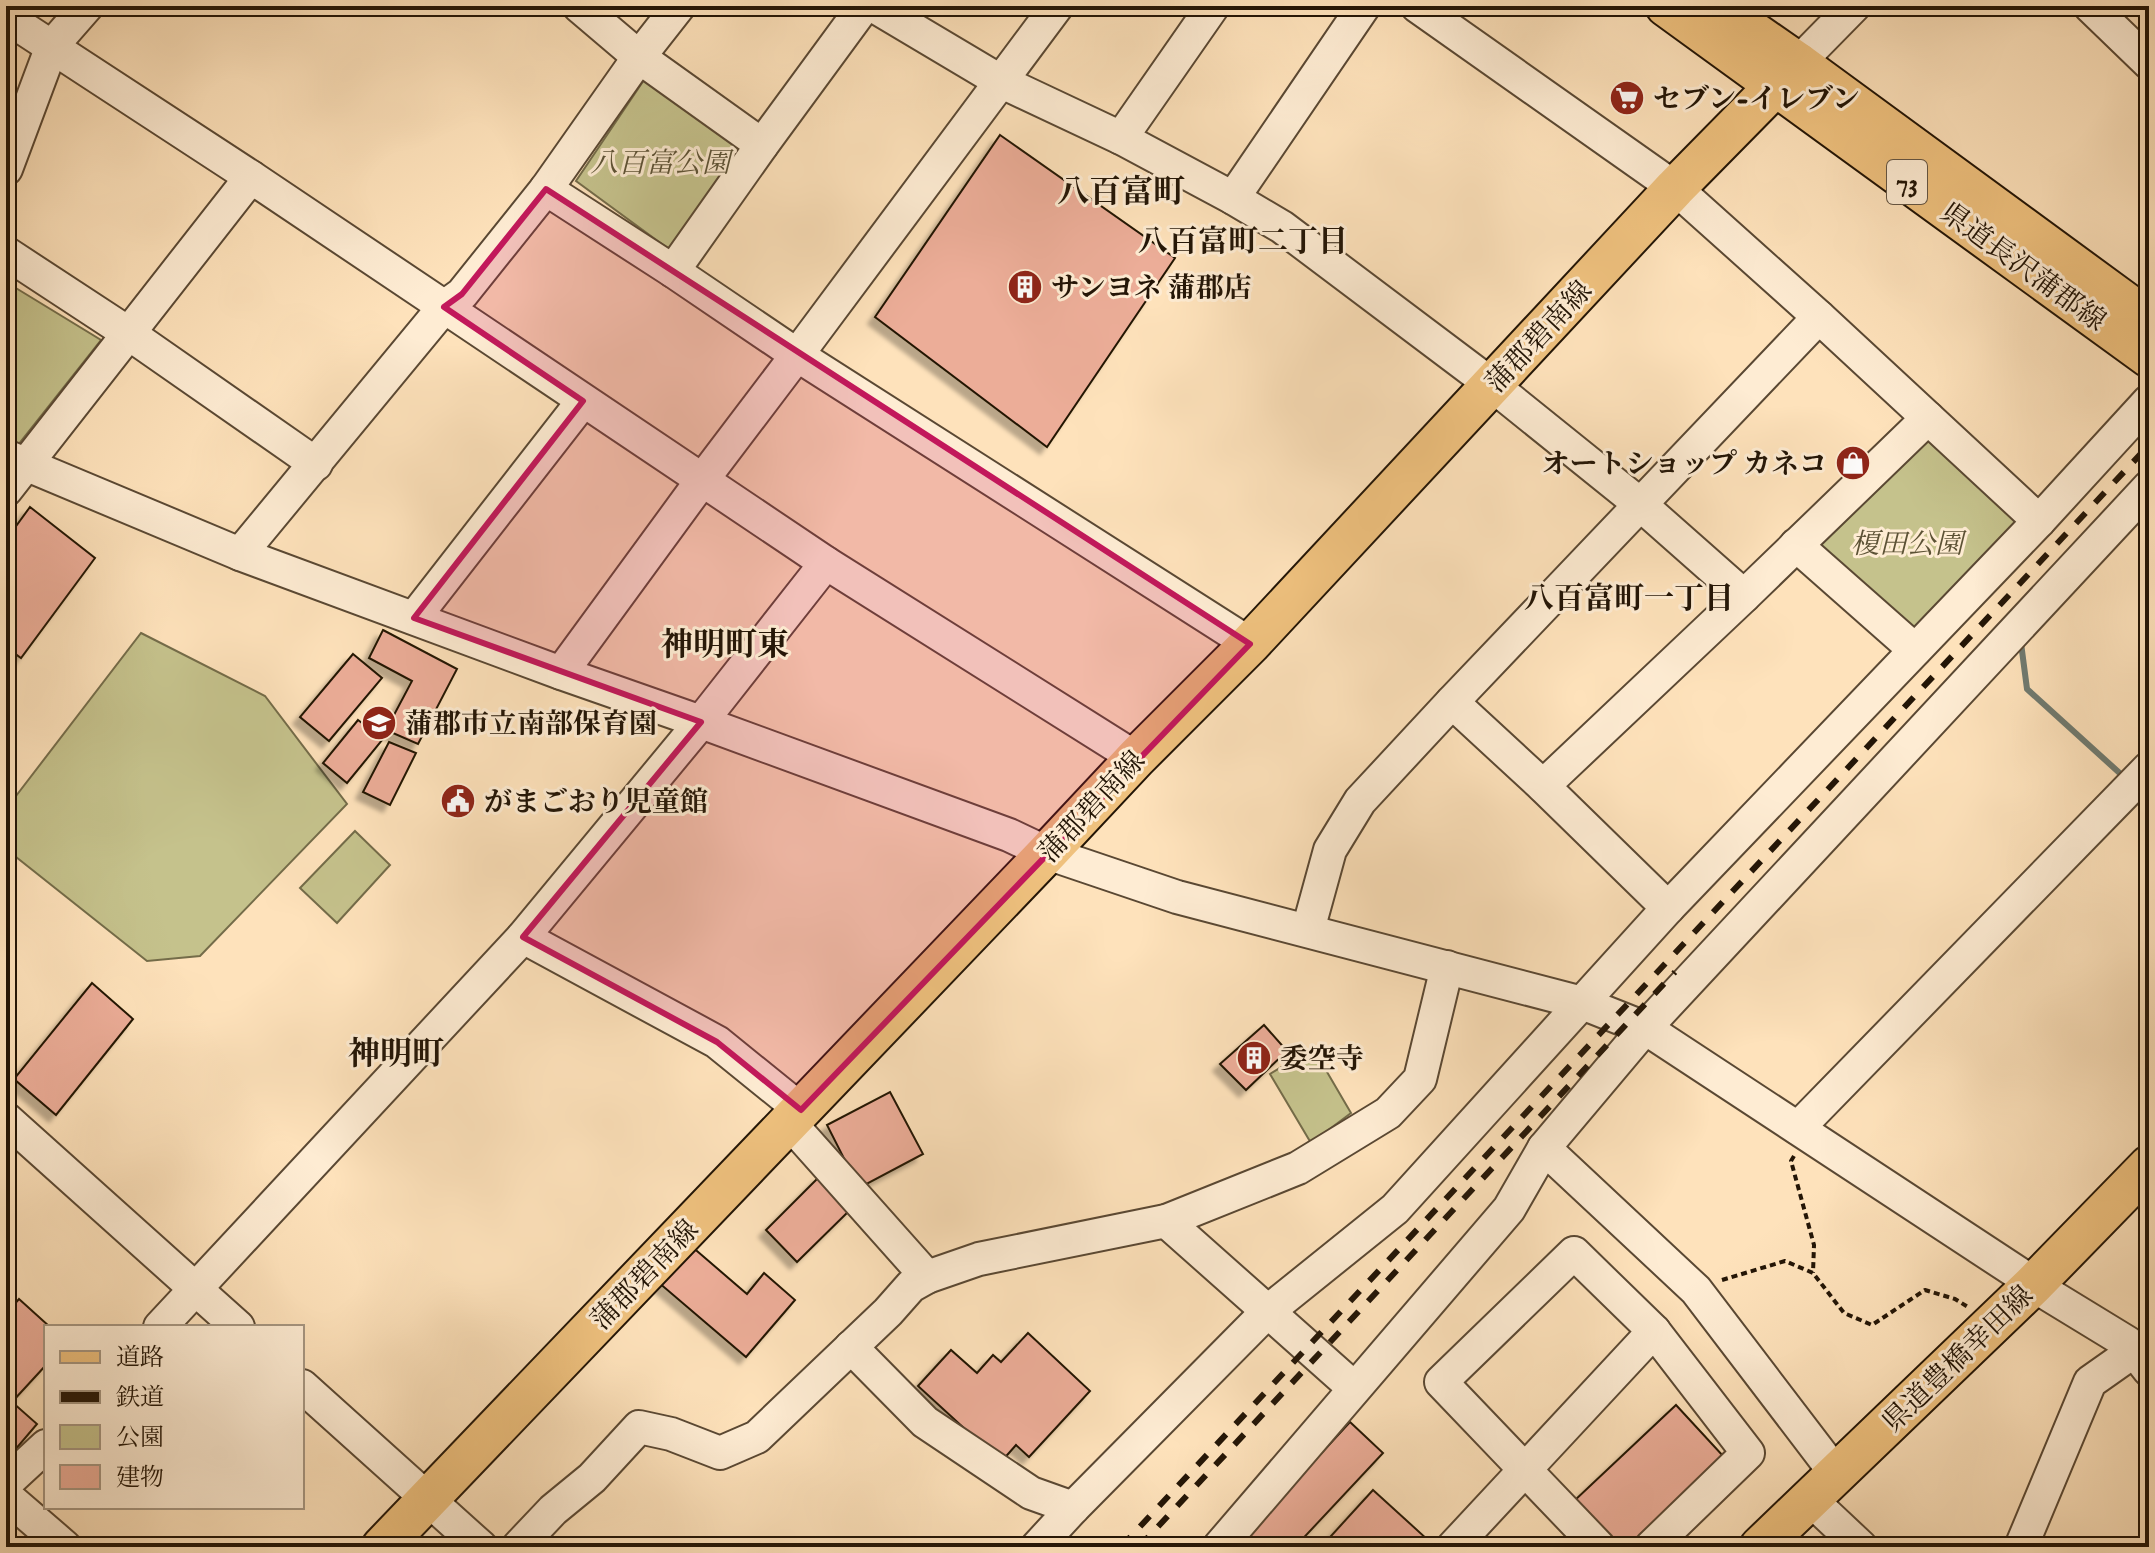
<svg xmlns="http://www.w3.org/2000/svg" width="2155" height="1553" viewBox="0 0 2155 1553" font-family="'IM FELL English','Noto Serif JP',serif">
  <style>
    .green { fill: #c5c28c; stroke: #746c49; stroke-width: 2 }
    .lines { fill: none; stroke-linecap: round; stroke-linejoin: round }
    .stream { stroke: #6f7a70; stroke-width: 6 }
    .building { fill: #ecad98; stroke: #231506; stroke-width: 2; filter: url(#shadow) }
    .minor-casing { stroke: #5a4833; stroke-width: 36 }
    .major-casing { stroke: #231506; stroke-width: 44 }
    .path { stroke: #231506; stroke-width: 4; stroke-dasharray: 6 4; stroke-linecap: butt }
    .minor { stroke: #feecd3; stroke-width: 32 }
    .major { stroke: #efc17e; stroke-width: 40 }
    .rail { stroke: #231506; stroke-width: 6; stroke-dasharray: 14 14; stroke-linecap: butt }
    .marked { fill: #c2185b; fill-opacity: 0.2; stroke: #c2185b; stroke-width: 6; stroke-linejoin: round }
    .labels { text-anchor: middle; stroke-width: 6; stroke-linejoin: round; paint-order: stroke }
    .shield { fill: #feecd3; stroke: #655644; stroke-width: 2 }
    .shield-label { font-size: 26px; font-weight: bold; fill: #231506 }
    .poi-label { font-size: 28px; font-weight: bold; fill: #231506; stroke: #feecd3; text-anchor: start }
    .park-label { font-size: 28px; font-style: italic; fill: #5c5235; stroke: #feecd3 }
    .street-label { font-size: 28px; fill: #231506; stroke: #feecd3 }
    .neighbourhood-label { font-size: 30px; font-weight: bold; fill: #231506; stroke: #feecd3 }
    .quarter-label { font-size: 32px; font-weight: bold; fill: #231506; stroke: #feecd3 }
  </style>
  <defs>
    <filter id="shadow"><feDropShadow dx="-7" dy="7" stdDeviation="2" flood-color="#0004"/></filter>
  </defs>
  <rect width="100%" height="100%" fill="#fee2bb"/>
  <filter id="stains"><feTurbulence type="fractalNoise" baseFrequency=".0025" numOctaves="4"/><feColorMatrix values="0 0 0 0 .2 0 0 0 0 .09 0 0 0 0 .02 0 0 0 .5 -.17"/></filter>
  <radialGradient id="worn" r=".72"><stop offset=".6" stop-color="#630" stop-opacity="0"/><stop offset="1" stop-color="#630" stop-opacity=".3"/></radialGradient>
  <g class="green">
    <polygon points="646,77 748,142 670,250 576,181"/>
    <polygon points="6,282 101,340 10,455 6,453"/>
    <polygon points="1926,434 2020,516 2019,525 1915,634 1809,542"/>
    <polygon points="141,633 265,696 347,804 200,956 147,961 6,849 6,809"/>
    <polygon points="355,831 390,865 337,923 300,888"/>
    <polygon points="1313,1048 1351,1113 1311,1143 1270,1074"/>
  </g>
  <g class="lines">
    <polyline class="stream" points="2021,643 2027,689 2124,777"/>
  </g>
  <g class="building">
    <polygon points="1000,135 1175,258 1047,447 875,317"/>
    <polygon points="30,507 95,558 21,658 6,647 6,540"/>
    <polygon points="383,630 457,669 418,744 386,730 412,681 369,658"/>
    <polygon points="353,654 382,678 329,741 300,717"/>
    <polygon points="358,720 383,739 347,783 323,763"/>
    <polygon points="389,742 416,753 390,805 363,792"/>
    <polygon points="92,983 133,1019 56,1115 14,1079"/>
    <polygon points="1264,1025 1287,1051 1246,1090 1220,1064"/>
    <polygon points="890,1092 923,1154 859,1188 827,1125"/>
    <polygon points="821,1175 853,1207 797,1262 766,1230"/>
    <polygon points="690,1245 747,1294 764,1273 795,1300 746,1357 658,1282"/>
    <polygon points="19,1299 50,1327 46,1327 46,1365 12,1402 37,1424 9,1457 6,1455 6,1314"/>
    <polygon points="1028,1333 1090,1391 1029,1457 1016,1445 1001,1462 918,1386 951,1350 977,1373 993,1355 1001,1362"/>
    <polygon points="1676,1405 1724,1457 1630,1547 1617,1547 1574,1501"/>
    <polygon points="1350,1422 1383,1453 1295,1547 1241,1547 1238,1544"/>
    <polygon points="1373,1490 1428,1540 1422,1547 1321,1547"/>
  </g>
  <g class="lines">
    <g class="minor-casing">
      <g id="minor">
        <polyline points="579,6 639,57 762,145"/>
        <polyline points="874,6 1000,81 1121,138 1233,198 1282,227 1492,385 1641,505 1744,596"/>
        <polyline points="1417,6 1675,188 1819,317 2039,521"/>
        <polyline points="2090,6 2149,63"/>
        <polyline points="6,17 251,177 826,563 1136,758"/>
        <polyline points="1798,63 1854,6"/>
        <polyline points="1121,138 1213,6"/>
        <polyline points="6,169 52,46 87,6"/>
        <polyline points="546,189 673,271 797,355 1250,644"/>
        <polyline points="1233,198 1364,6"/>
        <polyline points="6,253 128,333 316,464"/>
        <polyline points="673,271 762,145 864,6"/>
        <polyline points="6,456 240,554 561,673 701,722 1009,835 1047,853 1177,897 1582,1003 1645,1028 2018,1273 2033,1285 2128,1343 2149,1370"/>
        <polyline points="6,490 251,177"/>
        <polyline points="1796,545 1915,650"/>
        <polyline points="240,554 444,307 462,294 546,189 639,57 679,6"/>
        <polyline points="414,618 583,401"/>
        <polyline points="561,673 703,479 797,355 1057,6"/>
        <polyline points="1452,702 1543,786 1668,908"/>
        <polyline points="1543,786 1744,596 1928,418"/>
        <polyline points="1308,930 1330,850 1360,801 1452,702 1819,317"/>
        <polyline points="523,937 717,1042 801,1110"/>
        <polyline points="6,1119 238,1327"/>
        <polyline points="789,1122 927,1277"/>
        <polyline points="1798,1128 2149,768"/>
        <polyline points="1544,1148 1696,1290 1837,1475"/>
        <polyline points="1166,1221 1354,1388"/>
        <polyline points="160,1327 523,937 701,722 826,563"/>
        <polyline points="851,1347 925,1422 1031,1493 1073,1508"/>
        <polyline points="302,1386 481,1547"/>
        <polyline points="6,1483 46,1446"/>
        <polyline points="6,1496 65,1547"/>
        <polyline points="1811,1500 1861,1547"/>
        <polyline points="518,1547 553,1510 592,1478 639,1427 671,1434 720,1453 757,1437 888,1312 911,1286 927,1277 979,1259 1166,1221 1298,1168 1388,1113 1420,1079 1447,967"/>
        <polyline points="1037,1547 1073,1508 1267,1312 1395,1209 1668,908 2039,521 2149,401"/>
        <polyline points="1219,1547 1509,1209 1544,1148 1645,1028 2149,487"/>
        <polyline points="1453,1547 1654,1331 1748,1453 1651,1547"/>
        <polyline points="1599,1547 1441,1382 1574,1253 1654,1331"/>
        <polyline points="2021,1547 2090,1382 2134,1351 2149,1348"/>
      </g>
    </g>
    <g class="major-casing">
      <g id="major">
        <polyline points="1666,6 2149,357"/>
        <polyline points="1716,6 1798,63 2149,320"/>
        <polyline points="382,1547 1047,853 1136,758 1250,644 1675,188 1798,63"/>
        <polyline points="1760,1547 2033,1285 2149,1166"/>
      </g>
    </g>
    <g class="path">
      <polyline points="1794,1156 1791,1161 1814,1245 1813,1273"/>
      <polyline points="1722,1280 1785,1261 1813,1273 1844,1313 1872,1325 1925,1290 1955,1299 1968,1307"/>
    </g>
    <use href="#minor" class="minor"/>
    <use href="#major" class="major"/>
    <g class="rail">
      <polyline points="1121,1547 2149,445"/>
      <polyline points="1139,1547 1675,972"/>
    </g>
  </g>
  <path class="marked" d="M546 189 1250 644 801 1110 717 1042 523 937 701 722 414 618 583 401 444 307 462 294Z"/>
  <defs>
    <g id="supermarket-disc" transform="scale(1.8)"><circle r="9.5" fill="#8f2418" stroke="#feecd3"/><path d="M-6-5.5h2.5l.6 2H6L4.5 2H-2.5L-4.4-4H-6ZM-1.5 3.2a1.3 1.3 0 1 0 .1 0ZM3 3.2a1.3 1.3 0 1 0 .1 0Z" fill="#fff"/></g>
    <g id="building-disc" transform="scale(1.8)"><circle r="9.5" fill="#8f2418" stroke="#feecd3"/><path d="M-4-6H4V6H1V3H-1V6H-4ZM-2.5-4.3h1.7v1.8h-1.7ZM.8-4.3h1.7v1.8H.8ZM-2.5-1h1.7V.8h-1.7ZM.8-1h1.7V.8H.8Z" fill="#fff"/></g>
    <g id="shop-disc" transform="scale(1.8)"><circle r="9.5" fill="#8f2418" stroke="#feecd3"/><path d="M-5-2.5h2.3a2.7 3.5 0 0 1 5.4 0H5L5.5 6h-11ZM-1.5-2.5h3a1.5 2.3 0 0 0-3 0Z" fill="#fff"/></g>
    <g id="school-disc" transform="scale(1.8)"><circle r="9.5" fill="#8f2418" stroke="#feecd3"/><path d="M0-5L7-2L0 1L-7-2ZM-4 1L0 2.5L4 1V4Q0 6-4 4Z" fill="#fff"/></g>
    <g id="civic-disc" transform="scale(1.8)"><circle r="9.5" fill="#8f2418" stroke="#feecd3"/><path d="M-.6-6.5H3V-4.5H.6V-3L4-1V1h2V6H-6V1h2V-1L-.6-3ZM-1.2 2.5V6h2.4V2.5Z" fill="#fff"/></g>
  </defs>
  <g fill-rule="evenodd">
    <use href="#supermarket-disc" x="1627" y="98"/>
    <use href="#building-disc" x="1025" y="287"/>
    <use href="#shop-disc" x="1853" y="463"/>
    <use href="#school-disc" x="379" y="723"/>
    <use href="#civic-disc" x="458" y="801"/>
    <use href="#building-disc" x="1254" y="1058"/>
  </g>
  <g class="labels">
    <rect class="shield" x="1887" y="160" width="40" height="44" rx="6"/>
    <g class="shield-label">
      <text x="1907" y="191">73</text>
    </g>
    <g class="poi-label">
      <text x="1653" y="108">セブン-イレブン</text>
      <text x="1051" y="297">サンヨネ 蒲郡店</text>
      <text x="1827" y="473" text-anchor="end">オートショップ カネコ</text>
      <text x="405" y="733">蒲郡市立南部保育園</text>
      <text x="484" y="811">がまごおり児童館</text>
      <text x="1280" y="1068">委空寺</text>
    </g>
    <g class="park-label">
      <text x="660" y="172">八百富公園</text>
      <text x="1907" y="553">榎田公園</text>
    </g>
    <g class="street-label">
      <text transform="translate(2024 266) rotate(36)" y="10">県道長沢蒲郡線</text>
      <text transform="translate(1538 336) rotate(-47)" y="10">蒲郡碧南線</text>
      <text transform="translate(1091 806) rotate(-47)" y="10">蒲郡碧南線</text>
      <text transform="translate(644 1274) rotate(-46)" y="10">蒲郡碧南線</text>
      <text transform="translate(1957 1358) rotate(-44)" y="10">県道豊橋幸田線</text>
    </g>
    <g class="neighbourhood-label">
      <text x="1243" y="251">八百富町二丁目</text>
      <text x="1629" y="608">八百富町一丁目</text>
    </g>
    <g class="quarter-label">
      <text x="1121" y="202">八百富町</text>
      <text x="725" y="655">神明町東</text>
      <text x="396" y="1064">神明町</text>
    </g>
  </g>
  <rect width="2155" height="1553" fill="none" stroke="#fee2bb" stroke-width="32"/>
  <rect x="8" y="8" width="2139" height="1537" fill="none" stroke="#231506" stroke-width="4"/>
  <rect x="16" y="16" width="2123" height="1521" fill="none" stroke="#231506" stroke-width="2"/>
  <rect x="44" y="1325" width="260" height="184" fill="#feecd3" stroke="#a69681" stroke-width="2"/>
  <rect x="60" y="1351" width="40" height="12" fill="#efc17e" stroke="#a69681" stroke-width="2"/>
  <text x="116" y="1365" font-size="24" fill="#231506">道路</text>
  <rect x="60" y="1391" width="40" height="12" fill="#231506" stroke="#a69681" stroke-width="2"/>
  <text x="116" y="1405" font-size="24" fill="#231506">鉄道</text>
  <rect x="60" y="1425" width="40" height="24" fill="#c5c28c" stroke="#a69681" stroke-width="2"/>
  <text x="116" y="1445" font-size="24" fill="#231506">公園</text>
  <rect x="60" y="1465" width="40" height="24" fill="#ecad98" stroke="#a69681" stroke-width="2"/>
  <text x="116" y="1485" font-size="24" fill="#231506">建物</text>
  <rect width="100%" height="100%" filter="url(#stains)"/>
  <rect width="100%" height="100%" fill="url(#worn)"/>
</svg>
